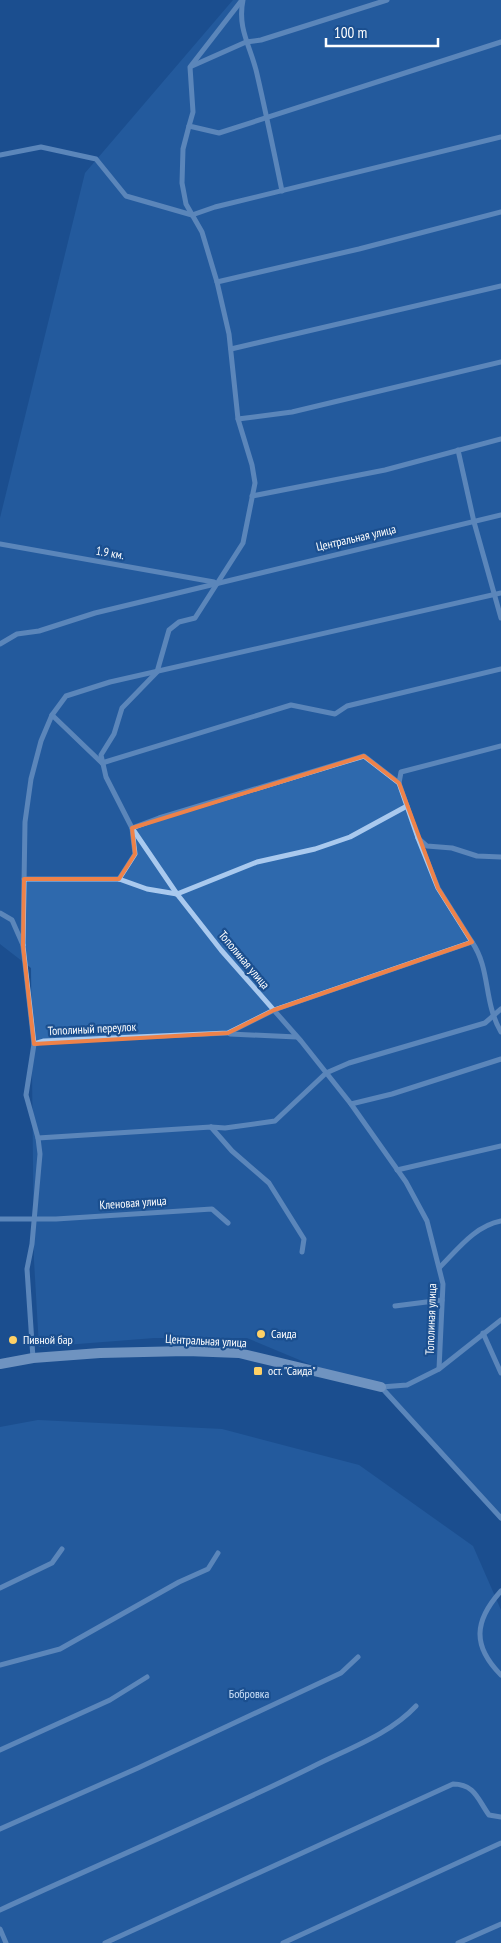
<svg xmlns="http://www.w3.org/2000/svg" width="501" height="1943" viewBox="0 0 501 1943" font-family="'PT Sans Narrow',sans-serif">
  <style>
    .green { fill: #2e69ad }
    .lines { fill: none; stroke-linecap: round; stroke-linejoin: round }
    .street { stroke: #a9c9ee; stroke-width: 5 }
    .secondary { stroke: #d6e6fa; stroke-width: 10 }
    .marked { fill: none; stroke: #ee8249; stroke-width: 4; stroke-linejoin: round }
    .poi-dot { fill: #ffd166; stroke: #1b4f8f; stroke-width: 2 }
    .labels { text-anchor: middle; stroke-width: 4.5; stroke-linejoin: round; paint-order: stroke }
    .street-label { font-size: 12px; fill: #fff; stroke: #1b4f8f }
    .poi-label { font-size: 12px; fill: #fff; stroke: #1b4f8f; text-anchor: start }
    .park-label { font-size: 12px; fill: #cfe3fa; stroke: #1b4f8f }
  </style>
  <rect width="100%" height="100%" fill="#1b4f8f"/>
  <g class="green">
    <polygon points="233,0 501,0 501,1517 381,1387 314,1366 247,1338 154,1338 39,1347 34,1260 31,968 0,944 0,518 85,173"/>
    <polygon points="38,1420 222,1429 359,1465 473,1546 501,1610 501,1943 0,1943 0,1427"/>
  </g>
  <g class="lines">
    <g class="street">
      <polyline points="242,0 190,67 193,112 189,126 219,133 501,42"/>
      <path d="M243 0C237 29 251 47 257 74 266 113 274 152 282 191"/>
      <polyline points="192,66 246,42 261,40 387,0"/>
      <polyline points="189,126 183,149 182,183 186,204 202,232 217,282 229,334 238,419 252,465 255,483 243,543 195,618 179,622 169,630 157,672 122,708 114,734 101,755 106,777 132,828 177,894 221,950 301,1041 351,1104 406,1182 427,1221 443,1284 439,1369"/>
      <polyline points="0,155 41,147 96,159 126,196 192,215 215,207 501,137"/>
      <polyline points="217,282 359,249 501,212"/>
      <polyline points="231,349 501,286"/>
      <polyline points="238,419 292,412 501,362"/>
      <polyline points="458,450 474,522 501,618"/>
      <polyline points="252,496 385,470 501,439"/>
      <polyline points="0,544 214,582"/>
      <polyline points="0,644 17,634 39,631 95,613 501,515"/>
      <polyline points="52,715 102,763"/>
      <polyline points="102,763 291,705 335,714 347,706 501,669"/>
      <polyline points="399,783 418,838 427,846 452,848 477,856 501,857"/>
      <polyline points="132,828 159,818 364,756 399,783 401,772 501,746"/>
      <polyline points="24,879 119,879 147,889 177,894"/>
      <polyline points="119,879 135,854 132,828"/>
      <polyline points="177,894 257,862 315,849 350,837 407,806"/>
      <polyline points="0,913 12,920 23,945"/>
      <path d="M472 942C491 970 483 1001 501 1032"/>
      <polyline points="230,1034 297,1037"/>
      <polyline points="34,1044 44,1041 228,1033 274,1010 472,942 438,888 418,838"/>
      <polyline points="326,1073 349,1063 485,1023 501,1009"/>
      <polyline points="351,1104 392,1094 501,1059"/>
      <polyline points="211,1127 232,1151 269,1183 304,1239 302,1252"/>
      <polyline points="38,1138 211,1127 225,1128 275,1121 325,1074"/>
      <polyline points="397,1170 501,1146"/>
      <polyline points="0,1219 56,1219 212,1209 228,1223"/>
      <path d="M440 1267C458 1249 475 1226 501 1221"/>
      <polyline points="395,1306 442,1300"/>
      <polyline points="483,1333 501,1373"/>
      <polyline points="33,1358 27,1269 32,1244 40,1154 38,1138 26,1095 34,1044 23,946 25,822 31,779 41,741 52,715 66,696 110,682 501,593"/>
      <polyline points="381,1387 501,1518"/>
      <polyline points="381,1387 407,1385 439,1369 501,1320"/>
      <polyline points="0,1588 52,1563 62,1549"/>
      <path d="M501 1591C474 1621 472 1646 501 1675"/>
      <polyline points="0,1665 60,1649 179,1582 208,1569 218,1553"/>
      <polyline points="0,1750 110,1700 147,1677"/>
      <polyline points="0,1829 138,1768 341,1673 358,1657"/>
      <path d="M0 1910C104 1862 209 1818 312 1767 347 1749 389 1735 416 1706"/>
      <polyline points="0,1929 6,1943"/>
      <path d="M105 1943 453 1784C475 1784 478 1800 489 1815L501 1817"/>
      <polyline points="283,1943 501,1843"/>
      <polyline points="458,1943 501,1924"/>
    </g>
    <polyline class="secondary" points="0,1364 33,1358 100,1353 187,1351 239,1353 381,1387"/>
  </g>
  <path d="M0 0H501V1943H0ZM364 756 399 783 438 888 472 942 274 1010 228 1033 34 1044 23 946 24 879H119L135 854 132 828Z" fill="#1b4f8f" fill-opacity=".55" fill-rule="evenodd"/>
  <path class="marked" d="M364 756 399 783 438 888 472 942 274 1010 228 1033 34 1044 23 946 24 879H119L135 854 132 828Z"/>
  <g class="poi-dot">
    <circle cx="261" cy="1334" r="5"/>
    <circle cx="13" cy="1340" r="5"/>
    <rect x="253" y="1366" width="10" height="10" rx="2.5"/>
  </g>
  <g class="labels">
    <g class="street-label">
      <text transform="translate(356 538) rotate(-13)" y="4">Центральная улица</text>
      <text transform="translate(110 553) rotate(10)" y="4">1.9 км.</text>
      <text transform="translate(244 960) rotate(50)" y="4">Тополиная улица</text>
      <text transform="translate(92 1029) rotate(-3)" y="4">Тополиный переулок</text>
      <text transform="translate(133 1203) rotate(-4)" y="4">Кленовая улица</text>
      <text transform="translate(431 1319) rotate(-88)" y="4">Тополиная улица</text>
      <text transform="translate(206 1341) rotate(3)" y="4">Центральная улица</text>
    </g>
    <g class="poi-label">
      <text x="271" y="1338">Саида</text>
      <text x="23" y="1344">Пивной бар</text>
      <text x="268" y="1375">ост. "Саида"</text>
    </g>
    <g class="park-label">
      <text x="249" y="1698">Бобровка</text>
    </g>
  </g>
  <path d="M326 38v8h112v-8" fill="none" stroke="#ffffff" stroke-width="2.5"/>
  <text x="334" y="38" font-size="15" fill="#ffffff" stroke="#1b4f8f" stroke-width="4" paint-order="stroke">100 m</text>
</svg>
